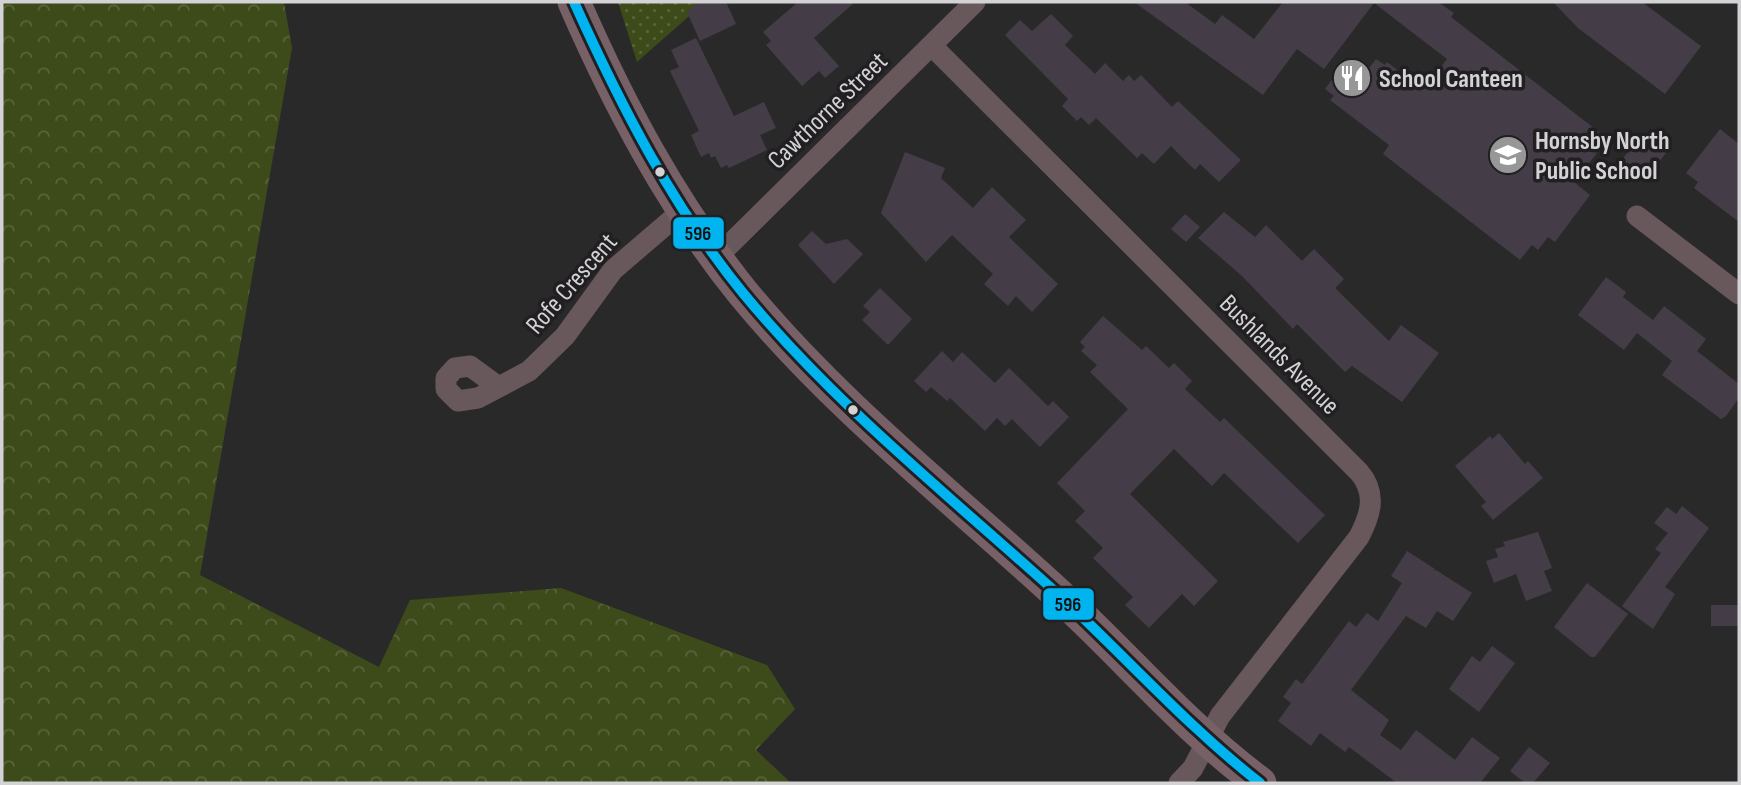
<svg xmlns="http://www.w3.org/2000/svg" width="1741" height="785" viewBox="0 0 1741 785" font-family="'Sofia Sans Condensed',sans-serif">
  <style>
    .forest { fill: url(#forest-crowns) }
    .park { fill: url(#park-dots) }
    .building { fill: #443c46 }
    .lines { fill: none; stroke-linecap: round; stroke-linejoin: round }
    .minor { stroke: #68585b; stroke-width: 21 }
    .primary { stroke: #776066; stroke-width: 33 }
    .bus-1-casing { stroke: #211f22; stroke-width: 16 }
    .bus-1 { stroke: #00b5ef; stroke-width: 10 }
    .bus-dot { fill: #d3d2d4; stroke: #211f22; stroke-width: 2.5 }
    .labels { text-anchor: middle; stroke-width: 7; stroke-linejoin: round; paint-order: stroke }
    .poi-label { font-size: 26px; font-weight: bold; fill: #d3d2d4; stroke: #211f22; text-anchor: start }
    .street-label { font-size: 26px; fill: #d3d2d4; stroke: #211f22 }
    .line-badge { stroke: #211f22; stroke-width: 2.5 }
    .pale-badge-label { font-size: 19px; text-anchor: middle; font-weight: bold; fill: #111 }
  </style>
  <defs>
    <pattern id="forest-crowns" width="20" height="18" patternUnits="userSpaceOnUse" patternTransform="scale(1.75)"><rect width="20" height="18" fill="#3d4b1a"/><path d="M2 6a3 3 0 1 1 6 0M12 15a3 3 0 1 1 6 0" fill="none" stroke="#58643a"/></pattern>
    <pattern id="park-dots" width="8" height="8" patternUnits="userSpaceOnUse" patternTransform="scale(1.75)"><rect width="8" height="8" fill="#3d4b1a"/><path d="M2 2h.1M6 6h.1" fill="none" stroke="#58643a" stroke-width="1.8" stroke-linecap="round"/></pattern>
  </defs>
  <rect width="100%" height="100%" fill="#2a292a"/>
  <polygon class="forest" points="2,2 284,2 292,48 200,575 379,667 410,600 561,588 767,665 795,709 756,750 791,783 2,783"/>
  <polygon class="park" points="618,2 705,2 637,62"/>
  <g class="building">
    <polygon points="699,2 726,2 736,24 700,41 687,12"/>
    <polygon points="798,2 855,2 814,38 839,66 825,78 819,71 802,86 766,45 771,41 763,32"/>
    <polygon points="1134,2 1185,2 1215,24 1222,15 1254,39 1283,2 1438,2 1454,13 1451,17 1608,139 1574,182 1590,195 1555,242 1548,237 1538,250 1532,245 1520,260 1383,154 1389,145 1330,100 1334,96 1325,89 1344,63 1362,77 1376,59 1385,65 1387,62 1423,90 1447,59 1374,3 1324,69 1297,49 1263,95"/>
    <polygon points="1553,2 1642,2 1701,46 1665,94 1578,28"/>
    <polygon points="1051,14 1073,36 1065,45 1095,74 1105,63 1123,81 1129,75 1134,81 1141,75 1172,107 1178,101 1241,160 1219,182 1200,164 1195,170 1171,146 1154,164 1142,153 1137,158 1096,118 1089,125 1081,117 1077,121 1062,106 1068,99 1005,35 1020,20 1032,31"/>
    <polygon points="696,38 734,116 764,102 776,128 760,135 767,150 729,168 727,165 721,168 715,156 711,158 709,153 701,157 691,135 699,131 670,71 679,67 671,50"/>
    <polygon points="1720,129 1739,144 1739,222 1694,188 1698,182 1686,173"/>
    <polygon points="1642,134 1666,153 1645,180 1621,161"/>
    <polygon points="905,152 945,168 941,178 973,208 992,187 1026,220 1009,237 1058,284 1032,312 1016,296 1008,306 984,284 993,274 952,235 926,262 881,213"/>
    <polygon points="1224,212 1255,237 1266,225 1302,261 1314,249 1344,279 1335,288 1389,341 1401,325 1439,353 1402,402 1352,366 1345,372 1297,324 1293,329 1242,276 1198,238"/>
    <polygon points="1185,214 1200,227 1186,242 1171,229"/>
    <polygon points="812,231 826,244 847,239 863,254 834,284 798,245"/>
    <polygon points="1606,277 1626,292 1623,297 1653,320 1664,306 1706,339 1697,351 1739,384 1739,398 1726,416 1721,419 1662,375 1672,361 1637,333 1624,350 1578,315"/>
    <polygon points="880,288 912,319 888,345 862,320 870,312 863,306"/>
    <polygon points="1103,316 1142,350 1146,346 1169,368 1174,363 1192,381 1185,389 1220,422 1224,418 1325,515 1298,543 1224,473 1212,486 1174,449 1130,494 1218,581 1194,606 1182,594 1149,628 1125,605 1133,597 1093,558 1103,548 1075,521 1085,511 1057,483 1128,409 1090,372 1097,365 1081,351 1085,347 1080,342"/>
    <polygon points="942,351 953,362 962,352 995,383 1009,368 1048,406 1053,401 1069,417 1040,447 1012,419 1005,426 997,418 985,431 950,398 947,401 931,387 926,392 914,381"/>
    <polygon points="1499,433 1525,464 1528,461 1543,478 1493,520 1481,506 1486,502 1455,466 1490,436 1492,439"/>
    <polygon points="1682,506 1709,528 1665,587 1675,594 1653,629 1622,606 1661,553 1655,549 1668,533 1654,523 1667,507 1676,514"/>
    <polygon points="1538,532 1552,568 1544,571 1552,591 1526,601 1516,574 1494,583 1486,561 1498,557 1495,549 1505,546 1503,542"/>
    <polygon points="1407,551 1435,569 1433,571 1436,570 1472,593 1453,621 1437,611 1426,628 1406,616 1351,690 1389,720 1380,735 1401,750 1416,730 1455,760 1472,737 1500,758 1480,783 1397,783 1349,747 1345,752 1320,733 1311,746 1278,721 1291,703 1283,697 1296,679 1302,684 1349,621 1356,627 1367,613 1378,621 1402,583 1391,576"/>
    <polygon points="1587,583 1628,614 1595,657 1591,657 1554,627"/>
    <rect x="1711" y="605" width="28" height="21"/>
    <polygon points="1492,646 1515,663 1479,712 1449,689 1472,656 1480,662"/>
    <polygon points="1529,747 1550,763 1533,783 1525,783 1510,771"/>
  </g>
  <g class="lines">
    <g class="minor">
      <path d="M932 46 1359 472C1377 493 1371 514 1359 537L1220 716 1193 768 1179 783"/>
      <polyline points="1637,216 1739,294"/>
      <polyline points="716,258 975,2"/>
      <polyline points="496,385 470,366 455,368 446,378 446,389 458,401 478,398 529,371 565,336 613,270 683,210"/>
    </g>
    <path class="primary" d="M574 2C619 105 672 205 743 293 837 407 955 499 1063 599 1129 660 1188 730 1260 783"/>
    <g class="bus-1-casing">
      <path id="bus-1" d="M574 2C620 104 672 206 743 293 836 406 952 498 1060 596 1127 658 1187 726 1260 783"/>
    </g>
    <use href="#bus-1" class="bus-1"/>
  </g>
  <defs>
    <g id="restaurant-disc" transform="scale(2.0125)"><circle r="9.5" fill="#989798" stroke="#211f22"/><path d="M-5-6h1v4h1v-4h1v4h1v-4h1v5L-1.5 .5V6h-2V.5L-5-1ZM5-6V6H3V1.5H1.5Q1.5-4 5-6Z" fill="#fff"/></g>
    <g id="school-disc" transform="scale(2.0125)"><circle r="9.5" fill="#989798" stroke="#211f22"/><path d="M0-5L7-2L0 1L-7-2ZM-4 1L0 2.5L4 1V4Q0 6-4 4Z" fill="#fff"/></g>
  </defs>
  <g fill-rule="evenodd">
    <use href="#restaurant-disc" x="1352" y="78"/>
    <use href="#school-disc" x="1508" y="155"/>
  </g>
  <g class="bus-dot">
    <circle cx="660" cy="172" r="6"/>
    <circle cx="853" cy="410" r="6"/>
  </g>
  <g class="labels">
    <g class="poi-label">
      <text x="1379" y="87">School Canteen</text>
      <text x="1535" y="149">Hornsby North<tspan x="1535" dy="30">Public School</tspan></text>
    </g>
    <g class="street-label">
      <text transform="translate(827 110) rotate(-44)" y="9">Cawthorne Street</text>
      <text transform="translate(571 283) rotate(-49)" y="9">Rofe Crescent</text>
      <text transform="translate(1280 354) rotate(45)" y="9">Bushlands Avenue</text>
    </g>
  </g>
  <g class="line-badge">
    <rect x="672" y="216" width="53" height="34" rx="7" fill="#00b5ef"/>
    <rect x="1042" y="587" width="53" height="34" rx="7" fill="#00b5ef"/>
  </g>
  <g class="pale-badge-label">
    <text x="698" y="240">596</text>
    <text x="1068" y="611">596</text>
  </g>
  <rect width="1741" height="785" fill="none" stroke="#d3d2d4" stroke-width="7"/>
</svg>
